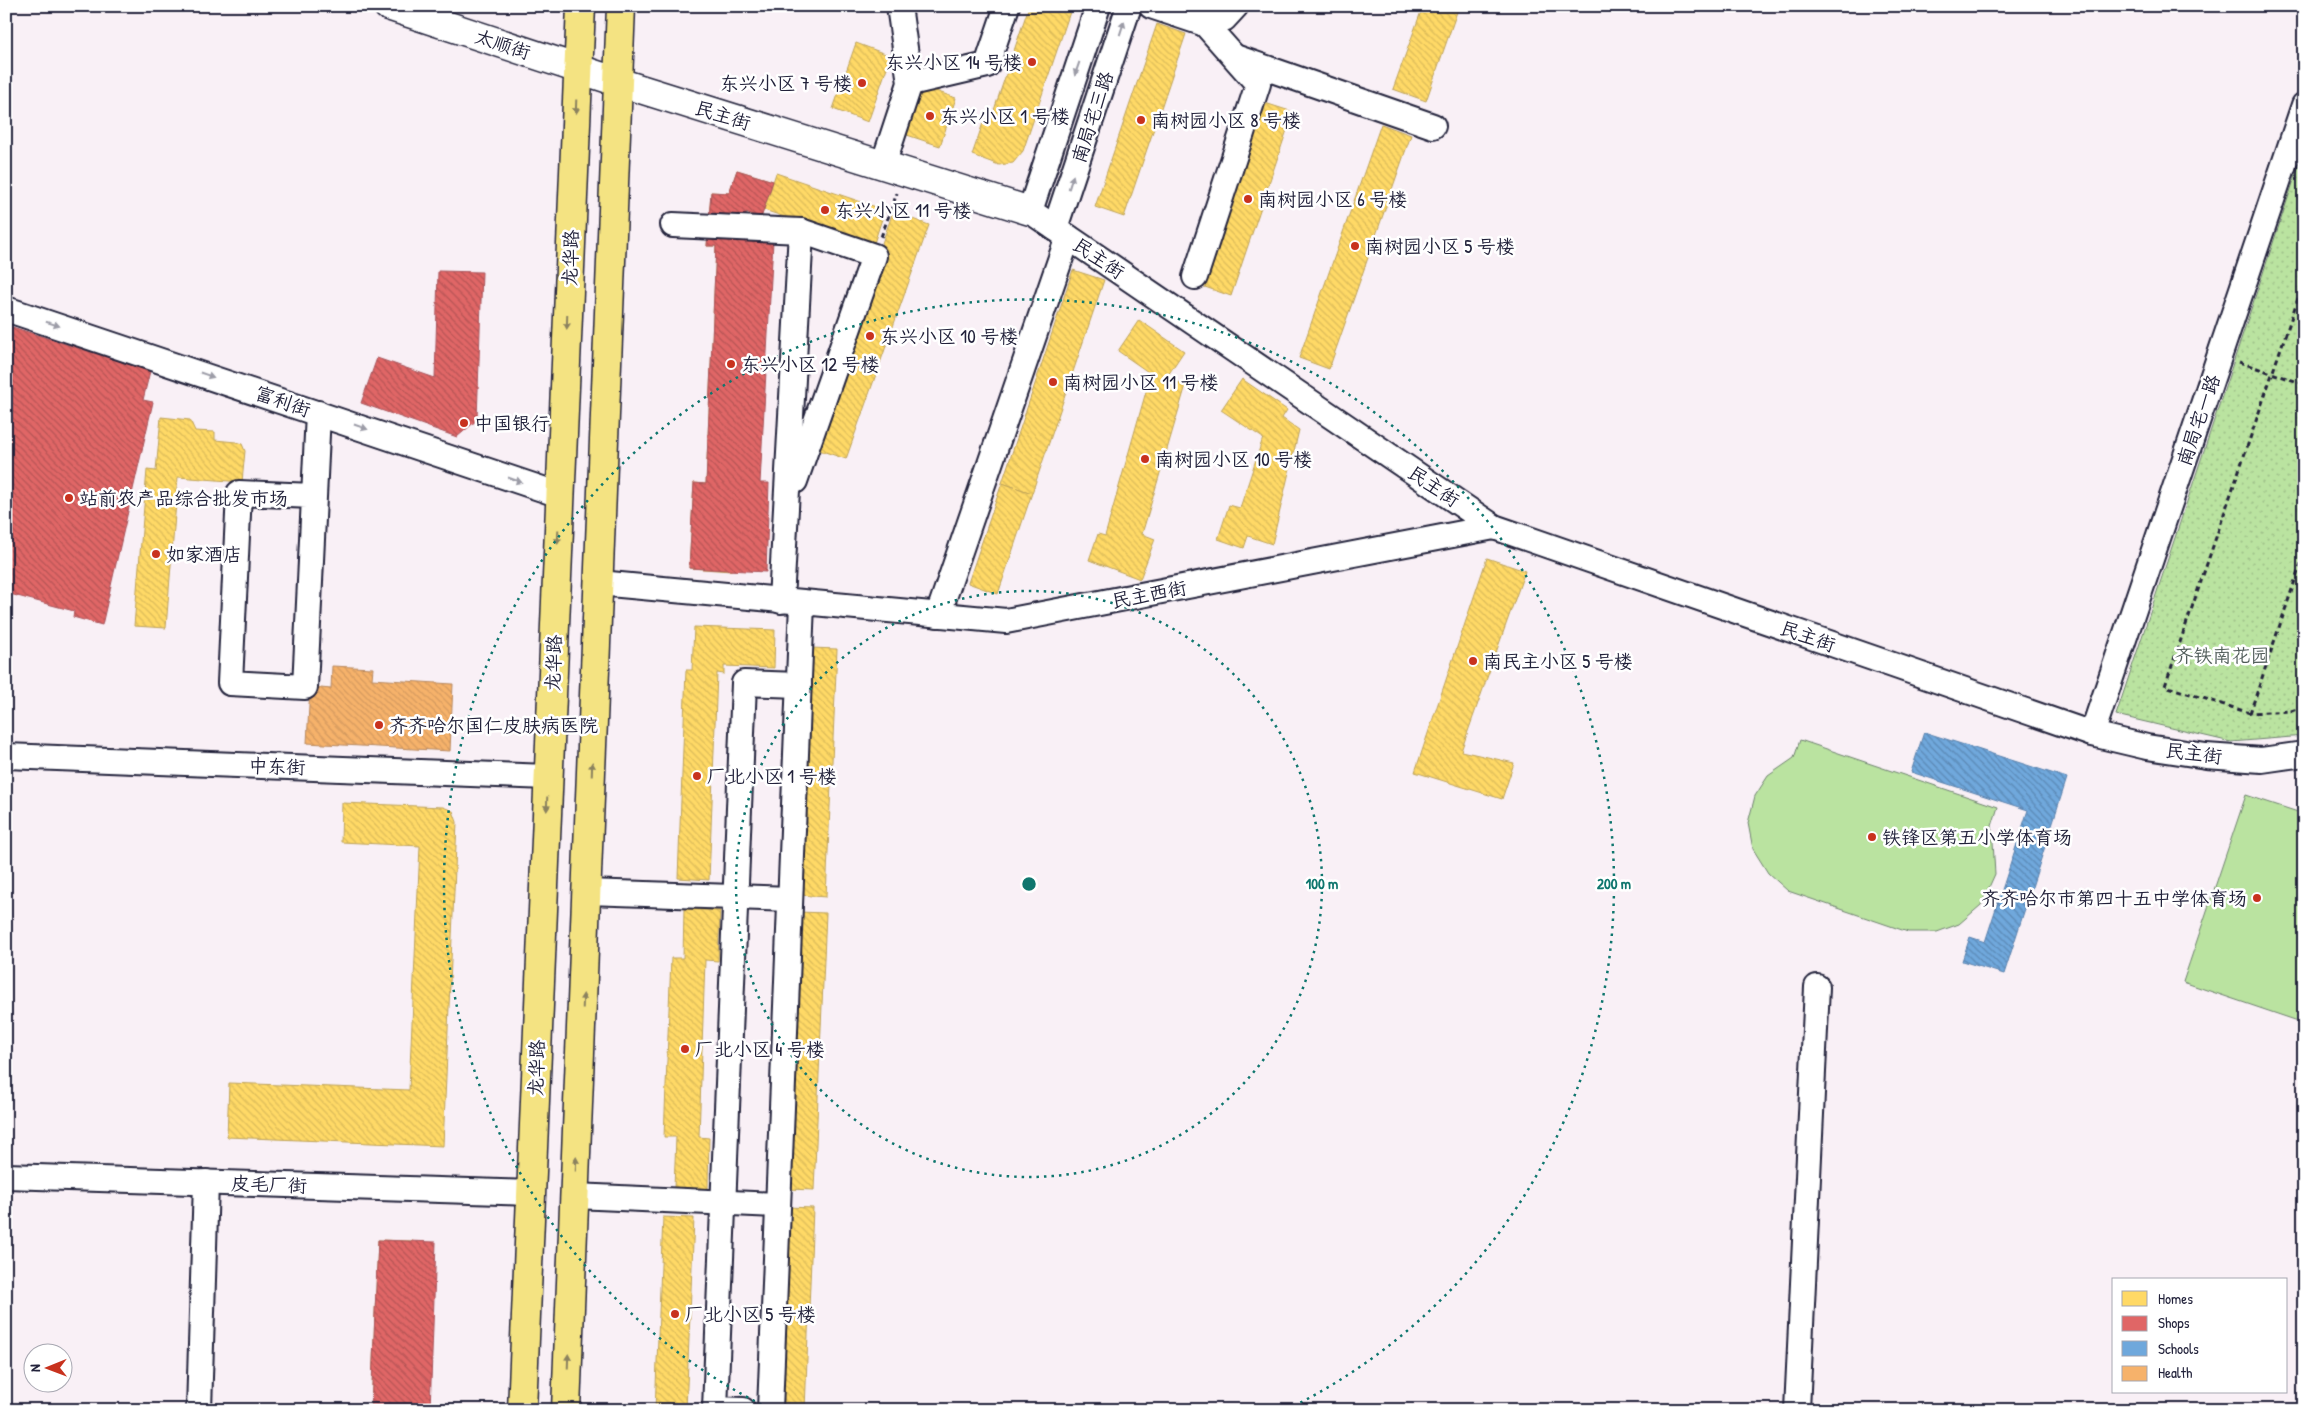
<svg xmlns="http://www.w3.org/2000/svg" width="2310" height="1416" viewBox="0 0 2310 1416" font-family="'Patrick Hand','LXGW WenKai TC',sans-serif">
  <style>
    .grass { fill: url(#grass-dots); stroke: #6e826e }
    .pitch { fill: #bae3a0; stroke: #6e826e }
    .homes { fill: url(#homes-back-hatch); stroke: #bda259 }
    .shops { fill: url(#shops-back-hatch); stroke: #a75259 }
    .schools { fill: url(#schools-back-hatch); stroke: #5880ac }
    .health { fill: url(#health-back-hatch); stroke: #b6875d }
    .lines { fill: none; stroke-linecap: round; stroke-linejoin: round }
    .minor-casing { stroke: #22223b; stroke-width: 28 }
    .tertiary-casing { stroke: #22223b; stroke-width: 31 }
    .secondary-casing { stroke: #22223b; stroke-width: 31 }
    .primary-casing { stroke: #22223b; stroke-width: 31 }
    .path { stroke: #22223b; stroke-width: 3; stroke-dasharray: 5 4; stroke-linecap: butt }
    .minor { stroke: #fff; stroke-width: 24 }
    .tertiary { stroke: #fff; stroke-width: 28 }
    .secondary { stroke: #fff; stroke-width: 28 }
    .primary { stroke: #f4e382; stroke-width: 28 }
    .oneway { fill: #9c9ca7 }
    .oneway2 { fill: #8b825e }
    .ring { fill: none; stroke: #0f766e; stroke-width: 2.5; stroke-dasharray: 2.5 5 }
    .poi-dot { fill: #c8321e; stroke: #fff; stroke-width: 2 }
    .labels { text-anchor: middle; stroke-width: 5; stroke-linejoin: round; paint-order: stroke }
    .street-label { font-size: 19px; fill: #22223b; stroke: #fff }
    .poi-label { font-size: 19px; fill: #22223b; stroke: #fff; text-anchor: start }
    .park-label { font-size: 19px; fill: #505c59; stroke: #fff }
    .centre { fill: #0f766e; stroke: #fff; stroke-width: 2.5 }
    .ring-label { font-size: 15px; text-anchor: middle; font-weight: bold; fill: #0f766e; stroke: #fff; stroke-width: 5; stroke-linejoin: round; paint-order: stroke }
  </style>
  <defs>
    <pattern id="grass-dots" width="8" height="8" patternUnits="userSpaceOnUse" patternTransform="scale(1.25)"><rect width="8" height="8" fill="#bae3a0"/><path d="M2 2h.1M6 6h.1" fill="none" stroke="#a0c28b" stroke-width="1.8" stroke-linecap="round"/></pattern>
    <pattern id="homes-back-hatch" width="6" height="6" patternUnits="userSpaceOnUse" patternTransform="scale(1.25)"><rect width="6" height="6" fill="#ffd966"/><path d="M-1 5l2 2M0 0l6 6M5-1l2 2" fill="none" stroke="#daba59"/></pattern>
    <pattern id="shops-back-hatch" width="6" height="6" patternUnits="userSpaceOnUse" patternTransform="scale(1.25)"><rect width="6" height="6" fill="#e06666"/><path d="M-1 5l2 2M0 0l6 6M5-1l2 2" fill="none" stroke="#b55455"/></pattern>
    <pattern id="schools-back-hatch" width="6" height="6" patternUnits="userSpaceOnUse" patternTransform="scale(1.25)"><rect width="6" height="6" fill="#6fa8dc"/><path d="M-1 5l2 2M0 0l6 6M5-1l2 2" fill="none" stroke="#5b88b4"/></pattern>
    <pattern id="health-back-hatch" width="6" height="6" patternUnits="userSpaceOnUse" patternTransform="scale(1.25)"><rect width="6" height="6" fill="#f6b26b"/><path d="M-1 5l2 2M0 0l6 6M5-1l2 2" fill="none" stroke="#d3995e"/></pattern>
  </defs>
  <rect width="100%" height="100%" fill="#f9f0f6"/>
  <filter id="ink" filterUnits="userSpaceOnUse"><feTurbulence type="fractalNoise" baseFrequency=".02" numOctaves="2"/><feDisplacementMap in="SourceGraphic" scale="10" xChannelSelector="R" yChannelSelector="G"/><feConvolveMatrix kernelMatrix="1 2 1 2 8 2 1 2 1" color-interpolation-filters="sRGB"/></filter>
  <g filter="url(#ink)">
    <polygon class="grass" points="2304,150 2304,736 2231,742 2116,715"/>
    <g class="pitch">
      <polygon points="1800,740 1998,807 1992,826 1995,874 1981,905 1959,924 1937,932 1908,932 1788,891 1768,873 1753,849 1748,823 1755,796 1768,776 1794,758"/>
      <polygon points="2246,795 2304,814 2304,1023 2183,982"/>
    </g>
    <g class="homes">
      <polygon points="1029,6 1072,6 1023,151 1013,163 999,165 972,155 985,117 991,119"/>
      <polygon points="1423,6 1459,6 1426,101 1393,89"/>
      <polygon points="1157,24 1186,34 1124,217 1095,207"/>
      <polygon points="856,43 891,56 868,122 833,109"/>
      <polygon points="921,86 956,98 940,146 904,134"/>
      <polygon points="1265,103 1293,112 1231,296 1202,286"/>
      <polygon points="1381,124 1411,135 1329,369 1299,358"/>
      <polygon points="737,170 773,181 761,218 746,212 745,239 759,240 745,483 736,482 731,571 689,568 694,483 706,484 716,246 707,246 711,192 729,193"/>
      <polygon points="776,173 885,210 873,246 764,210"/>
      <polygon points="893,212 929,225 846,459 810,447"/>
      <polygon points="1073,270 1104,280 1032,493 1002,483"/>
      <polygon points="1139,320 1184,351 1166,378 1186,385 1142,534 1155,539 1140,579 1089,560 1098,534 1105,536 1151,374 1118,351"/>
      <polygon points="1242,379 1287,410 1282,418 1299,430 1272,544 1248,536 1244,548 1218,539 1229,505 1240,508 1263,438 1221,410"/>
      <polygon points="161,417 190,420 195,431 215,432 215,440 236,442 242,444 245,451 242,482 178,477 166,628 134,626 147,470 156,471"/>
      <polygon points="1002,483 1032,493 998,594 968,583"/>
      <polygon points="1487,558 1525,571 1461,751 1514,763 1502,799 1415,772"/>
      <polygon points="694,627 775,630 774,668 724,666 724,674 717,673 709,880 678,878 686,670 692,670"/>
      <polygon points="811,648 837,649 826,897 799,895"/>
      <polygon points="342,803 443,807 453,811 457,822 443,1146 227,1137 229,1083 409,1090 420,846 341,842"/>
      <polygon points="684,909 720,911 718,961 705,960 699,1137 709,1138 708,1190 674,1188 676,1137 664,1137 671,958 683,958"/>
      <polygon points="799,912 826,913 814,1190 787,1189"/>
      <polygon points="787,1207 813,1208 805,1410 778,1410"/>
      <polygon points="663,1217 694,1218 686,1410 655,1410"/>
      <polygon points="378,1240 413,1241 406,1410 371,1410"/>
    </g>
    <g class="shops">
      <polygon points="737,170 773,181 761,218 746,212 745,239 773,241 760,483 769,483 766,572 689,568 694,483 706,484 716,246 707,246 711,192 729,193"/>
      <polygon points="438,271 482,272 477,420 457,437 361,403 377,358 435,378"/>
      <polygon points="6,325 150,371 143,400 153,402 102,625 73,617 74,611 6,593"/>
      <polygon points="378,1240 436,1242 430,1410 371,1410"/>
    </g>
    <polygon class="schools" points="1924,732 2067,778 2004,974 1962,961 1970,937 1985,942 2028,810 1911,772"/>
    <polygon class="health" points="332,666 373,668 372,679 453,684 450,751 307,743 310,687 331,689"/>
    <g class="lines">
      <g class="minor-casing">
        <g id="minor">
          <polyline points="1098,6 1030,211 1494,527 2092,734 2147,747 2206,756 2262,760 2304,754"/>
          <polyline points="1151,6 1205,24 1224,19 1236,6"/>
          <polyline points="1235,57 1433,126"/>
          <polyline points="910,83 987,65 1007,6"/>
          <polyline points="883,165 910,83 899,6"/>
          <polyline points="673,225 801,231 781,601"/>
          <polyline points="1055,228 1129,6"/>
          <polyline points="1195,277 1258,84 1205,24"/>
          <polyline points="6,309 560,495"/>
          <polyline points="795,481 874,256 801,231"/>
          <polyline points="313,496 239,493 230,683 305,687 318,413"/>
          <polyline points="599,583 1006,621 1494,527"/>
          <polyline points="938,615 1068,237"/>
          <polyline points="2092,734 2304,105"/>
          <polyline points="6,756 548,777"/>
          <polyline points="587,892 790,899"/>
          <polyline points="6,1176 531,1193"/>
          <polyline points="575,1196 778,1205"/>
          <polyline points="199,1410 206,1182"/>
          <polyline points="743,1410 715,1409 744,683 799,685"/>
          <polyline points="770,1410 802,603"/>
          <polyline points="1797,1410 1817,987"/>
        </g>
      </g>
      <g class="tertiary-casing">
        <polyline id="tertiary" points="388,6 618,82"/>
      </g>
      <g class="secondary-casing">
        <polyline id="secondary" points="618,82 1030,211"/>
      </g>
      <g class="primary-casing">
        <g id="primary">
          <polyline points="522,1410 581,6"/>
          <polyline points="566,1410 621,6"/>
        </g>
      </g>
      <g class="path">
        <polyline points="881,237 897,193"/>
        <polyline points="2304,281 2165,686 2250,713 2291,711 2304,707"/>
        <polyline points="2239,362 2304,384"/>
        <polyline points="2250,713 2304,554"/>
      </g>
      <use href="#minor" class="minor"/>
      <use href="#tertiary" class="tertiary"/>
      <use href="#secondary" class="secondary"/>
      <use href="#primary" class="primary"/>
    </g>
    <defs><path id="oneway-solid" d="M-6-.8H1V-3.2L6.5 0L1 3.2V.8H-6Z" transform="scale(1.25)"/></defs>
    <g class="oneway">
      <use href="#oneway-solid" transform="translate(1122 28) rotate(-72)"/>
      <use href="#oneway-solid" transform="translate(1077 69) rotate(109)"/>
      <use href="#oneway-solid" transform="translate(1071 182) rotate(-72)"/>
      <use href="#oneway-solid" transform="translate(53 324) rotate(18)"/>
      <use href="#oneway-solid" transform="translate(207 375) rotate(19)"/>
      <use href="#oneway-solid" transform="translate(361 427) rotate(19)"/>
      <use href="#oneway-solid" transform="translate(515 480) rotate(19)"/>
    </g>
    <g class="oneway2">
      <use href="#oneway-solid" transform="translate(576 107) rotate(92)"/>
      <use href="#oneway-solid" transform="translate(567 322) rotate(92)"/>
      <use href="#oneway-solid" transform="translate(558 537) rotate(92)"/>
      <use href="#oneway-solid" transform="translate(592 769) rotate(-88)"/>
      <use href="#oneway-solid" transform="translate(547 804) rotate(92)"/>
      <use href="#oneway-solid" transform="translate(583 1001) rotate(-88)"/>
      <use href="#oneway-solid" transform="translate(576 1164) rotate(-88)"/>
      <use href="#oneway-solid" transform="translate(568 1361) rotate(-88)"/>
    </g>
  </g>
  <g class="ring">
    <circle cx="1029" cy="884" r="293"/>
    <path d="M768 1408A585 585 0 1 1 1290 1408"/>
  </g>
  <g class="poi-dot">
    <circle cx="1032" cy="62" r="5"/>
    <circle cx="862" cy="83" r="5"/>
    <circle cx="930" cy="116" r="5"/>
    <circle cx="1141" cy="120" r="5"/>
    <circle cx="1248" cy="199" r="5"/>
    <circle cx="825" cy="210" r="5"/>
    <circle cx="1355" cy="246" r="5"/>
    <circle cx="870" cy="336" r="5"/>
    <circle cx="731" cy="364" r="5"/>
    <circle cx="1053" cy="382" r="5"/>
    <circle cx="464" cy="423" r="5"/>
    <circle cx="1145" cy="459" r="5"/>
    <circle cx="69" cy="498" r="5"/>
    <circle cx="156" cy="554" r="5"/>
    <circle cx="1473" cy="661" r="5"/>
    <circle cx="379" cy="725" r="5"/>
    <circle cx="697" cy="776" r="5"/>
    <circle cx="1872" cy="837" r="5"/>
    <circle cx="2257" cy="898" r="5"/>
    <circle cx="685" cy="1049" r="5"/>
    <circle cx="675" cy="1314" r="5"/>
  </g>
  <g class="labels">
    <g class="street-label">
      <text transform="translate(503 44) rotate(18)" y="7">太顺街</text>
      <text transform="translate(723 115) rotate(17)" y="7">民主街</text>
      <text transform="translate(1092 117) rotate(-72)" y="7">南局宅三路</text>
      <text transform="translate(570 258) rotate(-88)" y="7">龙华路</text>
      <text transform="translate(1099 258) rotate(34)" y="7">民主街</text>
      <text transform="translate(283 401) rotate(19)" y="7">富利街</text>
      <text transform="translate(2198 420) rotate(-71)" y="7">南局宅一路</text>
      <text transform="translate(1434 486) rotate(34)" y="7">民主街</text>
      <text transform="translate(1149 594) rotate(-11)" y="7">民主西街</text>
      <text transform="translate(1808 636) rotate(19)" y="7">民主街</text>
      <text transform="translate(553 663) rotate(-88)" y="7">龙华路</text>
      <text transform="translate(2194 753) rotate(7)" y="7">民主街</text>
      <text transform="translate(277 766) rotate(2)" y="7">中东街</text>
      <text transform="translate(536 1068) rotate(-88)" y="7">龙华路</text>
      <text transform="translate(269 1184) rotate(2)" y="7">皮毛厂街</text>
    </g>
    <g class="poi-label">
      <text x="1022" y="69" text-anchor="end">东兴小区 14 号楼</text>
      <text x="852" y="90" text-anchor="end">东兴小区 7 号楼</text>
      <text x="940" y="123">东兴小区 1 号楼</text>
      <text x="1151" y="127">南树园小区 8 号楼</text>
      <text x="1258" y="206">南树园小区 6 号楼</text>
      <text x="835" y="217">东兴小区 11 号楼</text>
      <text x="1365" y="253">南树园小区 5 号楼</text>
      <text x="880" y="343">东兴小区 10 号楼</text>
      <text x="741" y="371">东兴小区 12 号楼</text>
      <text x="1063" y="389">南树园小区 11 号楼</text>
      <text x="474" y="430">中国银行</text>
      <text x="1155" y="466">南树园小区 10 号楼</text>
      <text x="79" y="505">站前农产品综合批发市场</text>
      <text x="166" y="561">如家酒店</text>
      <text x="1483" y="668">南民主小区 5 号楼</text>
      <text x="389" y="732">齐齐哈尔国仁皮肤病医院</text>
      <text x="707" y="783">厂北小区 1 号楼</text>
      <text x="1882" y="844">铁锋区第五小学体育场</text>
      <text x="2247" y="905" text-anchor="end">齐齐哈尔市第四十五中学体育场</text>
      <text x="695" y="1056">厂北小区 4 号楼</text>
      <text x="685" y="1321">厂北小区 5 号楼</text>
    </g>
    <g class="park-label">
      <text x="2222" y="662">齐铁南花园</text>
    </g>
  </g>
  <circle cx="1029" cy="884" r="8" class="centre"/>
  <g class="ring-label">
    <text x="1322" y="889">100 m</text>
    <text x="1614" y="889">200 m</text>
  </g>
  <rect width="2310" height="1416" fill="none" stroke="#fff" stroke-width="25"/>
  <rect x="12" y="12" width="2285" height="1391" fill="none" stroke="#22223b" stroke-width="2" filter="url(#ink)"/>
  <rect x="2112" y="1278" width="175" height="115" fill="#ffffff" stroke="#a7a7b1"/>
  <rect x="2122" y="1291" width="25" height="15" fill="#ffd966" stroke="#a7a7b1"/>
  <text x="2158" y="1304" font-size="15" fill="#22223b">Homes</text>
  <rect x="2122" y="1316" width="25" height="15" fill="#e06666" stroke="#a7a7b1"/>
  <text x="2158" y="1328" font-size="15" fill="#22223b">Shops</text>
  <rect x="2122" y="1341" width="25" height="15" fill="#6fa8dc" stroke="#a7a7b1"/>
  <text x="2158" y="1354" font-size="15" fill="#22223b">Schools</text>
  <rect x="2122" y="1366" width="25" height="15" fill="#f6b26b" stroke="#a7a7b1"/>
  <text x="2158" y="1378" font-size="15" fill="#22223b">Health</text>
  <g transform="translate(48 1368) rotate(269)"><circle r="24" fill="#ffffff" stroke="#a7a7b1"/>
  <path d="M0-4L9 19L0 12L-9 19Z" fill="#c8321e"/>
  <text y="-8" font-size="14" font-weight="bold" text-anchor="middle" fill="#22223b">N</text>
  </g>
</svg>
